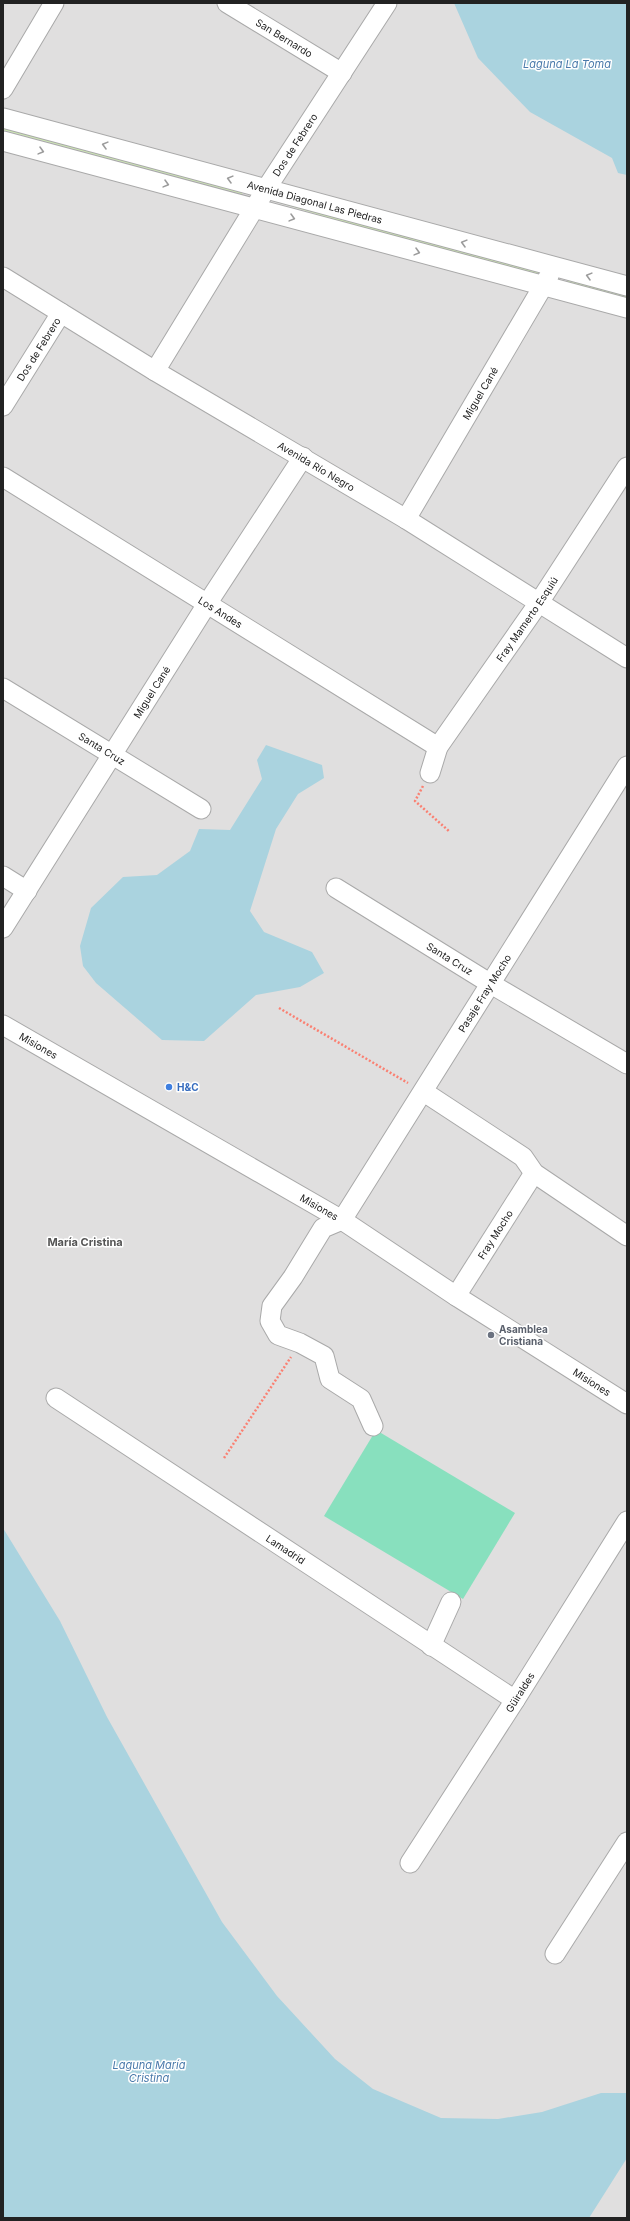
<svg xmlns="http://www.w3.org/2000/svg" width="630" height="2221" viewBox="0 0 630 2221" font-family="Inter,sans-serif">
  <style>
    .residential { fill: #e0dfdf }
    .grass { fill: #cdebb0 }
    .pitch { fill: #88e0be }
    .water { fill: #aad3df }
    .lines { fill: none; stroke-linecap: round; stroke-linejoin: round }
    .minor-casing { stroke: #a9a9a9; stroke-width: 21 }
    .path { stroke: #fa8072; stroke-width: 2.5; stroke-dasharray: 2 2; stroke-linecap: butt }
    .minor { stroke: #fff; stroke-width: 19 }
    .oneway { stroke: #9c9c9c }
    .shop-dot { fill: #3f7fe0; stroke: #fff; stroke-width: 1.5 }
    .worship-dot { fill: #6b7280; stroke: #fff; stroke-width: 1.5 }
    .labels { text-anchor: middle; stroke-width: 3; stroke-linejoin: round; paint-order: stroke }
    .street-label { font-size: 10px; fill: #222; stroke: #fff }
    .shop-label { font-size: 10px; font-weight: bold; fill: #366cbe; stroke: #fff; text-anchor: start }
    .worship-label { font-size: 10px; font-weight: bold; fill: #5b616d; stroke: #fff; text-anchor: start }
    .water-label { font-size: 11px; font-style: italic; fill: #4a7aab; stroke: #fff }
    .neighbourhood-label { font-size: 11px; font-weight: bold; fill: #555; stroke: #fff }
  </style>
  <rect width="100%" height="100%" fill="#f2efe9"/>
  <rect class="residential" x="3" y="3" width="624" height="2215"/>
  <g class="grass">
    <polygon points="3,124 243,189 242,194 3,130"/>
    <polygon points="275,195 538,272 536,279 273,201"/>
    <polygon points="568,276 627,290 627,298 567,283"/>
  </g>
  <polygon class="pitch" points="376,1430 515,1513 463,1599 324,1516"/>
  <g class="water">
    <polygon points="454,3 627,3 627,175 618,173 612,158 530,112 478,58"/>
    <polygon points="266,745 322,765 324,778 298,794 276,829 250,911 264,932 312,952 324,973 300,987 256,995 204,1041 162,1040 96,983 83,966 80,946 91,908 123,877 157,875 190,851 199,829 230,830 262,779 257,760"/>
    <polygon points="3,1528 60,1621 107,1717 222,1922 277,1996 335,2059 373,2089 441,2118 498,2119 542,2112 601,2093 627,2093 627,2158 589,2218 3,2218"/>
  </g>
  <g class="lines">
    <g class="minor-casing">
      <g id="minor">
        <path id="s1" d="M227 3 342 73"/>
        <polyline points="3,89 54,3"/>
        <path id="s2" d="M3 118 627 286"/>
        <polyline points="3,141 627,308"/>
        <path id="s3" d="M3 277 155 371 406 519 627 658"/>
        <path id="s4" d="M155 371 266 189 387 3"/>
        <path id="s5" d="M3 406 61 313"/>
        <path id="s6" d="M3 477 438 747"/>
        <path id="s7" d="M406 519 549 276"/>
        <path id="s8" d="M3 688 201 809"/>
        <path id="s9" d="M430 773 438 747 538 604 627 467"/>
        <polyline points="3,876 27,891"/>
        <path id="s10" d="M336 888 491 984 627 1064"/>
        <path id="s11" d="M3 928 207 604 303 457"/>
        <path id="s12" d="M3 1025 342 1220 456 1296 627 1404"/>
        <polyline points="424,1092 523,1157 534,1173 627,1236"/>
        <path id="s13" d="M456 1296 534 1173"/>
        <path id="s14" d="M56 1398 515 1700"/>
        <path id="s15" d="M373 1426 361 1399 330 1379 324 1356 300 1343 278 1335 270 1321 272 1306 293 1277 323 1228 342 1220 627 766"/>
        <polyline points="431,1646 451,1602"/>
        <path id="s16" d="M410 1863 515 1700 627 1521"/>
        <polyline points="555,1954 627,1842"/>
      </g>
    </g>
    <g class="path">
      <polyline points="423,786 415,801 450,832"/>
      <polyline points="279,1008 408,1083"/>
      <polyline points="224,1458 291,1357"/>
    </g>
    <use href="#minor" class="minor"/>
  </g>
  <defs><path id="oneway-chevron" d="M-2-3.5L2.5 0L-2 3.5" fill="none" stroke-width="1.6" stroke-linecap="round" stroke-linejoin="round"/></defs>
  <g class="oneway">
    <use href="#oneway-chevron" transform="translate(105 145) rotate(-165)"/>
    <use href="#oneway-chevron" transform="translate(41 151) rotate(15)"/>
    <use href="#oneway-chevron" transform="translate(230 179) rotate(-165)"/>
    <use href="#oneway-chevron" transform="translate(166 184) rotate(15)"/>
    <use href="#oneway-chevron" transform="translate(292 218) rotate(15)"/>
    <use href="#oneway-chevron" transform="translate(464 243) rotate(-165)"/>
    <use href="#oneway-chevron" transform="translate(417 252) rotate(15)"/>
    <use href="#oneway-chevron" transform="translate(589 276) rotate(-165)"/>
  </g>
  <circle class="shop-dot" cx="169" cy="1087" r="4"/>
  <circle class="worship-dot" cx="491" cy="1335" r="4"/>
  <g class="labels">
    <g class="street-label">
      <text dy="4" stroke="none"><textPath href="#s1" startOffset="67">San Bernardo</textPath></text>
      <text dy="4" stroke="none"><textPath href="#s4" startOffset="266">Dos de Febrero</textPath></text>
      <text dy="4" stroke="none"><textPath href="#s2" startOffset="323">Avenida Diagonal Las Piedras</textPath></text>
      <text dy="4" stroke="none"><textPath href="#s5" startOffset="67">Dos de Febrero</textPath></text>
      <text dy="4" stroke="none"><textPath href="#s7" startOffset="146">Miguel Cané</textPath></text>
      <text dy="4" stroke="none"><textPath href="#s3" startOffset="366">Avenida Río Negro</textPath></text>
      <text dy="4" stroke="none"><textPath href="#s6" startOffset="256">Los Andes</textPath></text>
      <text dy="4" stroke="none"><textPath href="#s9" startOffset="183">Fray Mamerto Esquiú</textPath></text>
      <text dy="4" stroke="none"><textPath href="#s11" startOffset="279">Miguel Cané</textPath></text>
      <text dy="4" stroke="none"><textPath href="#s8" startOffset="116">Santa Cruz</textPath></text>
      <text dy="4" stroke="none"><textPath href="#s10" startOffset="134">Santa Cruz</textPath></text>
      <text dy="4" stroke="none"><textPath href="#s15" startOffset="554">Pasaje Fray Mocho</textPath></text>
      <text dy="4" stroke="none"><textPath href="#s12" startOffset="41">Misiones</textPath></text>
      <text dy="4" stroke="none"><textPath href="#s12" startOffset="365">Misiones</textPath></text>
      <text dy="4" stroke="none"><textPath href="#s13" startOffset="73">Fray Mocho</textPath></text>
      <text dy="4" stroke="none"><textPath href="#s12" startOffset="689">Misiones</textPath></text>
      <text dy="4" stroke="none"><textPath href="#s14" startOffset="275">Lamadrid</textPath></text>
      <text dy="4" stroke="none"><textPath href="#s16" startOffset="203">Güiraldes</textPath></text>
    </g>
    <g class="shop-label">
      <text x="177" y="1091">H&amp;C</text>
    </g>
    <g class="worship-label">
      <text x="499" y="1333">Asamblea<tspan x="499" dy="12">Cristiana</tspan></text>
    </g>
    <g class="water-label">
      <text x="567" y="68">Laguna La Toma</text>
      <text x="149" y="2069">Laguna María<tspan x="149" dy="13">Cristina</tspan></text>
    </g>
    <g class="neighbourhood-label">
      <text x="85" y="1246">María Cristina</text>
    </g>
  </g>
  <rect width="630" height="2221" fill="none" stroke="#222222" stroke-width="8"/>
</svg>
